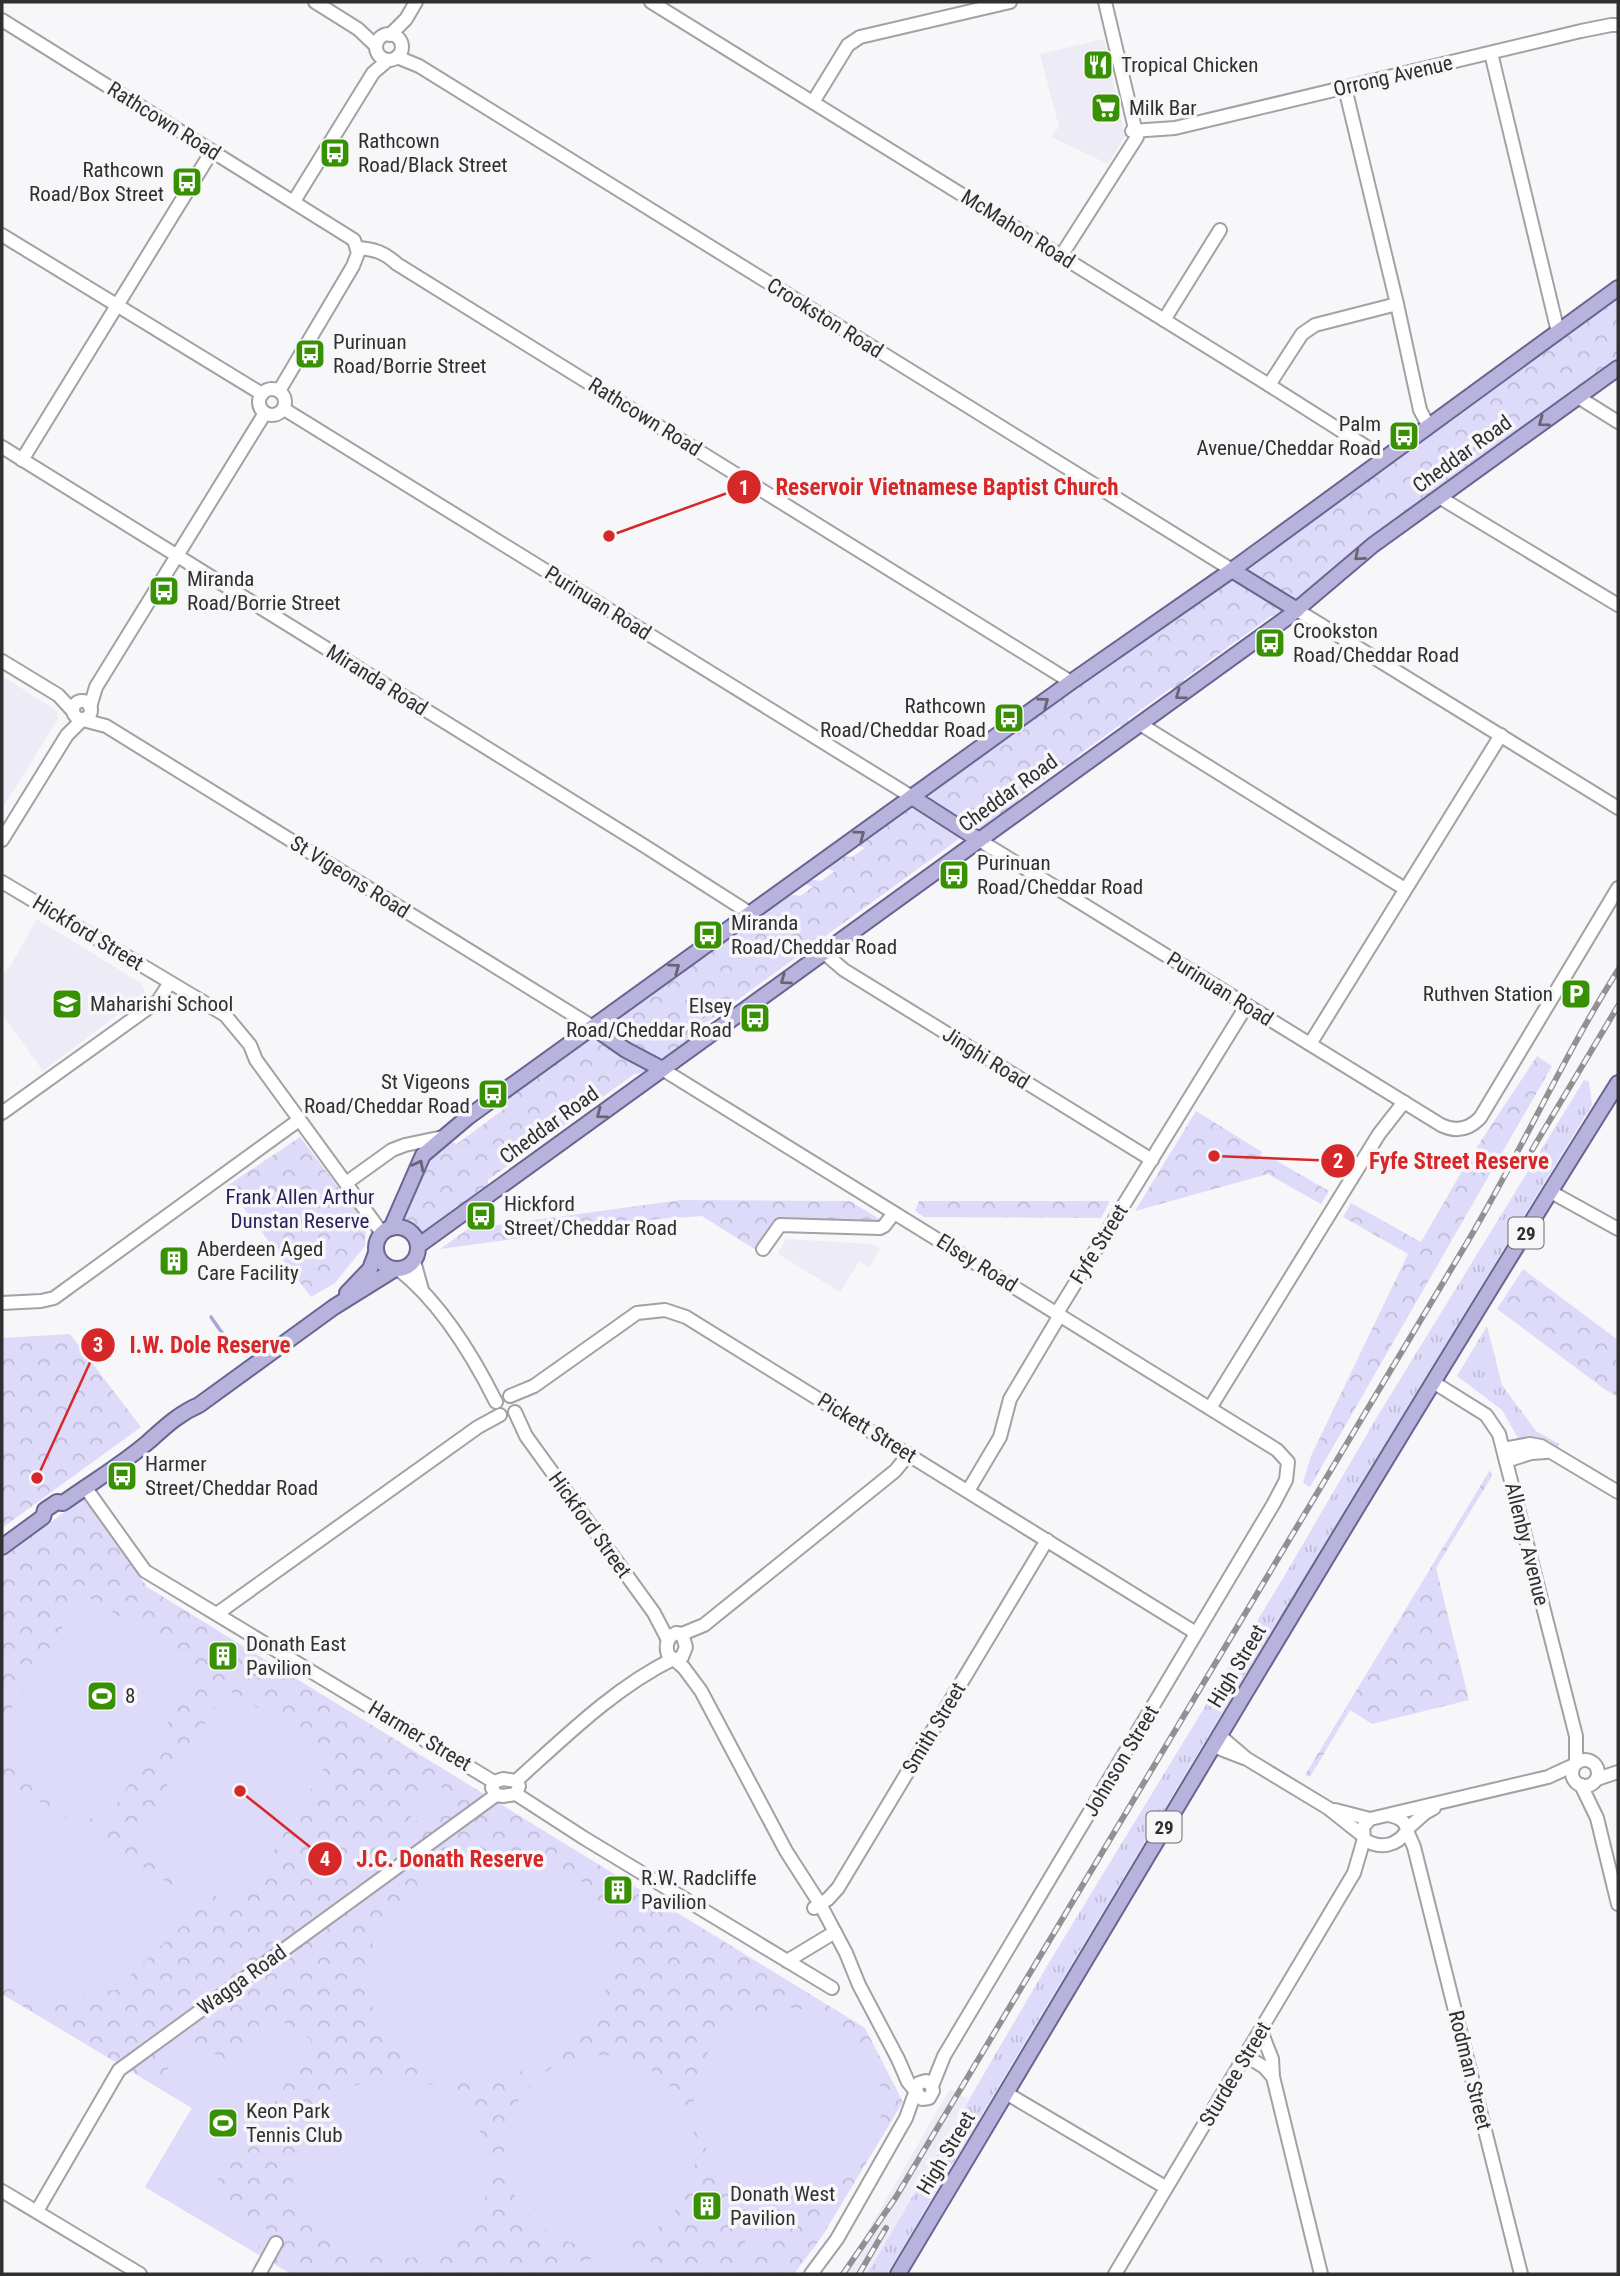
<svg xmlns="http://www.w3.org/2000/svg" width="1620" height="2276" viewBox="0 0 1620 2276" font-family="'Roboto Condensed',sans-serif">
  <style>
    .built { fill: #ecebf6 }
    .grass { fill: url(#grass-tufts) }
    .park { fill: url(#park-crowns) }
    .pitch { fill: #dddbf9 }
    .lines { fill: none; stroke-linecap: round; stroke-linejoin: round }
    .stream { stroke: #aaa6d5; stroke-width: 3.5 }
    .minor-casing { stroke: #a2a2a5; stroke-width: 16 }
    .major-casing { stroke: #696491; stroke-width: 18 }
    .minor { stroke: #fff; stroke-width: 12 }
    .major { stroke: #b8b3dc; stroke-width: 14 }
    .rail-casing { stroke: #919193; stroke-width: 6 }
    .rail { stroke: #f7f7fa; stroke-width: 3.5; stroke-dasharray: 10; stroke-linecap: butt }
    .oneway { stroke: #666475 }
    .labels { text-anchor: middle; stroke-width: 7; stroke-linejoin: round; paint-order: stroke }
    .shield { fill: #f7f7fa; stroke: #6c6c6d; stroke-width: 2 }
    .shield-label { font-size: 19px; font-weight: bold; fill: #303031 }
    .poi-label { font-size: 21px; fill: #303031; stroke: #f7f7fa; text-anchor: start }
    .street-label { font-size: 21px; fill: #303031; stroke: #f7f7fa }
    .park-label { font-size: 21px; fill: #2c2059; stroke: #f7f7fa }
    .leader { fill: none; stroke: #d62828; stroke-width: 2.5 }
    .callout-dot { fill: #d62828; stroke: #f7f7fa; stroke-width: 2.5 }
    .mark-label { font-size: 21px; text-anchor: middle; font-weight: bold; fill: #fff }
    .callout-label { font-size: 23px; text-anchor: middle; font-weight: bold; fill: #d62828; stroke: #f7f7fa; stroke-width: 7; stroke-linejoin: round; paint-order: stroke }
  </style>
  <defs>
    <pattern id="grass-tufts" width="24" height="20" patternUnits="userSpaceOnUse" patternTransform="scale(1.75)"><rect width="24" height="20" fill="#dddbf9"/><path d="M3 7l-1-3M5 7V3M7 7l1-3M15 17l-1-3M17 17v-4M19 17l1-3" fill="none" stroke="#bebcd6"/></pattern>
    <pattern id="park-crowns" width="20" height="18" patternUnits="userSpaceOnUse" patternTransform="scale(1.75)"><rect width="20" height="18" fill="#dddbf9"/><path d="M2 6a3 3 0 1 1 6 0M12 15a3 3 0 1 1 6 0" fill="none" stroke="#bebcd6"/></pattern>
  </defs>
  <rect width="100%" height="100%" fill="#f7f7fa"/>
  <g class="built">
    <polygon points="1104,39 1125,136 1108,164 1051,137 1059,127 1040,54"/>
    <polygon points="2,676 57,711 58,719 2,809"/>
    <polygon points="37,919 142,984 145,994 43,1071 2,1014 2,975 11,965"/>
    <polygon points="786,1239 872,1244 880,1248 869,1267 859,1262 840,1292 778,1254"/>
    <polygon points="950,2089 968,2099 867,2274 843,2274"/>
  </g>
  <g class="grass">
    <path d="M1584 1080 1589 1082 1592 1105C1353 1493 1119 1883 887 2274H867L1050 1961 1282 1580 1377 1417Z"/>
    <polygon points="1487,1326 1502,1385 1536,1431 1559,1444 1557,1448 1519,1440 1502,1410 1457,1376"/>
  </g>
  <g class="park">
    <polygon points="1618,295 1618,361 1301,599 1292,600 1250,574 1246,566"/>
    <polygon points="1227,578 1244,584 1281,608 1281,615 1271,616 1184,679 1185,684 1176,690 1171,688 1128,719 1129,725 1124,728 1120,725 1077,756 1078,761 1070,767 1064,765 1019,797 1020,803 982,830 975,830 933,804 929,796 932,790"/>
    <path d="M907 808H917L963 836 702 1026V1033C668 1057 664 1070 626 1042 618 1037 610 1033 609 1023L787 894 800 896 813 887 802 883 809 879 821 881 835 871 824 868 841 856 852 857 865 848 856 845Z"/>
    <polygon points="592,1035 647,1069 647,1071 633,1075 488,1180 488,1188 422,1240 414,1229 400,1223 419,1169 446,1140 457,1144 508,1106 499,1102"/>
    <polygon points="1537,1056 1552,1066 1310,1487 1303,1483 1311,1456 1408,1254 1343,1217 1351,1203 1421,1242 1469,1159"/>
    <polygon points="1196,1111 1262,1152 1259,1160 1270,1157 1329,1191 1321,1204 1268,1174 1135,1211"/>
    <polygon points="300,1137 366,1224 365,1246 335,1283 311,1297 227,1186"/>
    <polygon points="681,1200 850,1201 881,1220 871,1224 783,1219 769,1229 756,1250 702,1216 659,1219 440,1249 468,1229"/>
    <polygon points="919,1201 1110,1201 1101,1218 924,1217 915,1211"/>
    <polygon points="1523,1269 1618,1340 1618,1397 1603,1388 1497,1309"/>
    <polygon points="70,1334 141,1427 2,1528 2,1338"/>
    <polygon points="1490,1470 1492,1476 1436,1568 1469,1700 1372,1724 1350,1710 1310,1777 1305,1775"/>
    <polygon points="85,1497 147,1587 865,2028 903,2102 821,2238 794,2274 291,2274 145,2187 192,2108 2,1994 2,1558"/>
  </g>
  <g class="pitch">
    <polygon points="83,1594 202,1668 103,1826 2,1763 2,1724"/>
    <polygon points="226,1689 333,1753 238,1910 131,1845"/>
    <polygon points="2,1778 204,1905 115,1990 60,1998 28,1993 2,1978"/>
    <polygon points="437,1781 449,1798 415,1822 403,1805"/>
    <polygon points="491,1852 543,1856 583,1882 596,1899 612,1934 613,1972 598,2010 558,2049 520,2072 481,2079 443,2075 407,2060 377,2024 367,1988 373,1941 405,1896 443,1865"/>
    <circle cx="788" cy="2102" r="94"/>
    <polygon points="267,2012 312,2040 251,2142 243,2137 208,2196 268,2230 255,2252 145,2187 192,2108 157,2087 187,2037 235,2066"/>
    <circle cx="600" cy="2151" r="96"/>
    <path d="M388 2076C431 2081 457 2089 479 2129 487 2145 494 2161 492 2180 491 2185 487 2190 486 2195 467 2276 349 2276 307 2216 301 2205 292 2189 293 2177 296 2143 316 2110 343 2092 356 2083 373 2080 388 2076Z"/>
    <polygon points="283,2104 300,2114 277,2152 261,2142"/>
    <circle cx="759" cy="2243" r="14"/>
    <path d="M633 2255 668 2268 675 2274H558C579 2256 606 2257 633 2255Z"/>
  </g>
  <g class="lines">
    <path class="stream" d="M211 1317C221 1331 229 1347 248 1349"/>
    <g class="minor-casing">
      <g id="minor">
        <polyline points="315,2 358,29 376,46"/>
        <polyline points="651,2 1269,385 1384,458"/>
        <polyline points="2,20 354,240 358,253 353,266 279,391"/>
        <circle cx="389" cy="47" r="13"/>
        <polyline points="390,35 406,19 416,2"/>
        <polyline points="1491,53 1558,332"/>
        <polyline points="397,57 419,66 1232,570"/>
        <polyline points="1345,88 1397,304 1420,410 1428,425"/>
        <polyline points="813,102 848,45 860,37 1010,2"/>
        <polyline points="1132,131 1175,128 1581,31 1611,25 1618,25"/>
        <polyline points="294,201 373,73 388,60"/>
        <polyline points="2,235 262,394"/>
        <path d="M357 248C374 249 384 252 397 264L1071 682"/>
        <polyline points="1061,256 1137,137 1105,2"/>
        <polyline points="1164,320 1220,230"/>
        <polyline points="1269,385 1302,334 1315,325 1397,304"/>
        <circle cx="272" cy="402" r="13"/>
        <polyline points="1578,397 1618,422"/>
        <polyline points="284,409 912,797"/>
        <polyline points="2,447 643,845 751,914"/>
        <polyline points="22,460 212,151"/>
        <polyline points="1439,497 1618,605"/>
        <polyline points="1297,610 1618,808"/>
        <polyline points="2,661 58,695 72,710"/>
        <circle cx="82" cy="710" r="9"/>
        <polyline points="90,707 96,687 265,413"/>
        <polyline points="83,720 106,726 593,1027"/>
        <polyline points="1140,724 1405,889"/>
        <polyline points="2,840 67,735 82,720"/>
        <path d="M979 840 1441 1125C1455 1132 1468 1130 1480 1118L1618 888"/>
        <polyline points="2,882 225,1015 250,1045 256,1060 382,1233"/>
        <polyline points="823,952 844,970 1152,1160"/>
        <polyline points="1310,1044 1501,735"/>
        <polyline points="662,1069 1277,1450 1288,1462 1286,1480 1274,1503 944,2056 932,2086"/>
        <polyline points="2,1113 158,1001 169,984"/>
        <polyline points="346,1183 392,1150 405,1145 443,1137"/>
        <polyline points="1551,1192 1618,1229"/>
        <polyline points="763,1249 780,1225 880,1228 884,1226 894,1213"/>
        <polyline points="414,1261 422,1290"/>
        <path d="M398 1269C439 1301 473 1356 496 1402"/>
        <polyline points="2,1303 41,1301 54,1298 299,1120"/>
        <polyline points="1433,1382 1486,1415 1499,1434 1576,1736 1576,1763"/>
        <polyline points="510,1396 534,1386 637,1313 665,1310 686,1317 1196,1633"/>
        <polyline points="1210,1408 1379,1134 1404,1102"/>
        <polyline points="515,1412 526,1436 654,1613 668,1640"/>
        <polyline points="1503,1449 1530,1444 1541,1446 1618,1492"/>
        <polyline points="1506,1461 1531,1453 1546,1452"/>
        <polyline points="85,1487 145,1571 494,1782"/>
        <polyline points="968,1491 1000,1437 1010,1399 1057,1320 1060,1308 1247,1005"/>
        <polyline points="218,1613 478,1427 500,1415"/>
        <path d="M676 1633 682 1634 686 1647 682 1657 675 1660 668 1655C665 1645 667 1637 676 1633Z"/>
        <polyline points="682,1634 704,1625 895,1471 909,1454"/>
        <polyline points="675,1660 684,1668 701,1691 786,1851 820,1904 846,1953 859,1985 898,2059 908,2082 922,2099 929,2098 933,2091 931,2084 926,2081 919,2083 915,2090"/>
        <polyline points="1219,1735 1247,1759 1328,1808 1362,1835"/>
        <polyline points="1213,1746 1244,1758"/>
        <circle cx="1585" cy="1773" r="13"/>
        <polygon points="503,1779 516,1781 519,1786 516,1794 503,1796 496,1795 492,1788 494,1782"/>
        <polyline points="1597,1779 1618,1772"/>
        <path d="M516 1781C565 1737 614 1688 673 1659"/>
        <polyline points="1581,1785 1597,1818 1618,1904"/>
        <polyline points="516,1794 584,1838 832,1988"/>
        <polyline points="1335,1810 1370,1819"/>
        <path d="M1388 1815C1398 1817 1406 1820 1407 1831 1397 1846 1379 1850 1364 1839L1363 1827 1370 1819 1548 1777 1574 1765"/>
        <polyline points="1407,1829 1425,1813 1434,1808"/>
        <polyline points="1407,1831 1414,1847 1521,2274"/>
        <polyline points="814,1908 828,1899 838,1888 1047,1540"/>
        <polyline points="787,1961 835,1932"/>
        <polyline points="1261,2031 1272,2059 1273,2077 1321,2274"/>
        <polyline points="1246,2056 1264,2067 1273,2077"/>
        <polyline points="1006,2093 1165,2187"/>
        <polyline points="2,2191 140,2274"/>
        <polyline points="37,2211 119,2070 496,1795"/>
        <polyline points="259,2274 276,2243"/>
        <polyline points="811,2274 837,2239 906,2118 915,2093"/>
        <polyline points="1115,2274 1354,1873 1364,1839"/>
      </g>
    </g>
    <g class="major-casing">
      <g id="major">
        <polyline points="1232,570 1297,610"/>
        <polyline points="912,797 979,840"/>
        <polyline points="593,1027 626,1050 662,1069"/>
        <circle cx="397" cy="1248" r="21"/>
        <polyline points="391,1228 423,1155 468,1117 1071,682 1232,570 1618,288"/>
        <polyline points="418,1246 1288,617 1373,545 1618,368"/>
        <polyline points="347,1293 370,1269 376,1253"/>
        <path d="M2 1547 43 1517 45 1510 57 1502 63 1503C91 1483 121 1465 147 1443 164 1428 178 1414 199 1405L334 1307 395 1269"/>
        <path d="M898 2274C1136 1876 1372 1476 1618 1083"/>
      </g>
    </g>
    <use href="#minor" class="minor"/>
    <use href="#major" class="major"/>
    <g class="rail-casing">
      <g id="rail">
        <polyline points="1532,1150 1618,1006"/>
        <path d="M843 2274 896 2197 1468 1241C1521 1152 1563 1057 1618 970"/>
        <polyline points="859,2274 886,2228"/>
      </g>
    </g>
    <use href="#rail" class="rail"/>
  </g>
  <defs><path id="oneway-chevron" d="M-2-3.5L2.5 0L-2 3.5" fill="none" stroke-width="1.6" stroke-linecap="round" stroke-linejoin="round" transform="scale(1.75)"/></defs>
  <g class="oneway">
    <use href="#oneway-chevron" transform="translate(1543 422) rotate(144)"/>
    <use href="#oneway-chevron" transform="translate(1359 556) rotate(140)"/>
    <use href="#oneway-chevron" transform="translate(1180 695) rotate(144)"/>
    <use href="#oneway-chevron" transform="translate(1044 702) rotate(-36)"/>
    <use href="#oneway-chevron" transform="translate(860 835) rotate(-36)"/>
    <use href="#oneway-chevron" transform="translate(675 968) rotate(-36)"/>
    <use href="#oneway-chevron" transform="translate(785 980) rotate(144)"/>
    <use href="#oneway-chevron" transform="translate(601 1114) rotate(143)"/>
    <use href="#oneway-chevron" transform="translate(419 1165) rotate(-62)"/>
  </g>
  <defs>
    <g id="restaurant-square" transform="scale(1.575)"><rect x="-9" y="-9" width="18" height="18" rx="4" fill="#389103" stroke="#f7f7fa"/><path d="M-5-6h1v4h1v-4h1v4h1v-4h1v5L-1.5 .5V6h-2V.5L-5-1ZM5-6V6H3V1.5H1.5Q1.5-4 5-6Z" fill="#fff"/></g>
    <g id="supermarket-square" transform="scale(1.575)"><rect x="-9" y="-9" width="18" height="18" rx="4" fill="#389103" stroke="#f7f7fa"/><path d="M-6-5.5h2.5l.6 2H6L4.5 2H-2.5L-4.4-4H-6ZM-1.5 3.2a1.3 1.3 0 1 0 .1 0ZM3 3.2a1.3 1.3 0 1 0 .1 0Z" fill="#fff"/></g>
    <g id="bus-square" transform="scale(1.575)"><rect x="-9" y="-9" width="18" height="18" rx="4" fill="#389103" stroke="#f7f7fa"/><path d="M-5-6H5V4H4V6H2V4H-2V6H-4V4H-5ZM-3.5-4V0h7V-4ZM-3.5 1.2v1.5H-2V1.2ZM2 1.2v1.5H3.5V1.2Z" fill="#fff"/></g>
    <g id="parking-square" transform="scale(1.575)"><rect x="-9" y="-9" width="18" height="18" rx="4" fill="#389103" stroke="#f7f7fa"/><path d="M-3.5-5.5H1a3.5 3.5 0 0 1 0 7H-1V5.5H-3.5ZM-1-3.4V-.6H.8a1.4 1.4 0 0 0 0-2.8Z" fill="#fff"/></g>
    <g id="school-square" transform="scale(1.575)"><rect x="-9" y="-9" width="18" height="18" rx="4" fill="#389103" stroke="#f7f7fa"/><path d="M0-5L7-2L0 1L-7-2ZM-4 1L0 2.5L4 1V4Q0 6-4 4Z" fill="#fff"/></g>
    <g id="building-square" transform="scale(1.575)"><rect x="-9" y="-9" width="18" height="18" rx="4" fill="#389103" stroke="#f7f7fa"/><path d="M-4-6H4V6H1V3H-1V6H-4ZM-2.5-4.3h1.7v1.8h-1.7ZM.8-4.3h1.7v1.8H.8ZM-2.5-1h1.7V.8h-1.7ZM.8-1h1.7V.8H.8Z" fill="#fff"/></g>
    <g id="stadium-square" transform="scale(1.575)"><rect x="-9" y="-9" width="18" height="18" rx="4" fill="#389103" stroke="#f7f7fa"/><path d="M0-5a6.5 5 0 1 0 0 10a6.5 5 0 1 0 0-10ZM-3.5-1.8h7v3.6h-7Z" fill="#fff"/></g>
  </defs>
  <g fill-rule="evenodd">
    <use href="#restaurant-square" x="1098" y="65"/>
    <use href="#supermarket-square" x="1106" y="108"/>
    <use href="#bus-square" x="335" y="153"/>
    <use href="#bus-square" x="187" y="182"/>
    <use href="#bus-square" x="310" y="354"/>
    <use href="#bus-square" x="1404" y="436"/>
    <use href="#bus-square" x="164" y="591"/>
    <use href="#bus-square" x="1270" y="643"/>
    <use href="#bus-square" x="1009" y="718"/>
    <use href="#bus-square" x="954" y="875"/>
    <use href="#bus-square" x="708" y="935"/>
    <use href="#parking-square" x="1576" y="994"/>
    <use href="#school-square" x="67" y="1004"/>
    <use href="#bus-square" x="755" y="1018"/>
    <use href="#bus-square" x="493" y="1094"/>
    <use href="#bus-square" x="481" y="1216"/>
    <use href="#building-square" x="174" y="1261"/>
    <use href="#bus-square" x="122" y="1476"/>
    <use href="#building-square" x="223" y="1656"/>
    <use href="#stadium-square" x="102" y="1696"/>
    <use href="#building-square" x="618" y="1890"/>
    <use href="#stadium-square" x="223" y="2123"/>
    <use href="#building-square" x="707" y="2206"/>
  </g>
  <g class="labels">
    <g class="shield">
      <rect x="1508.5" y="1217.5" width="35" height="31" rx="5"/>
      <rect x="1146.5" y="1811.5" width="35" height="31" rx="5"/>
    </g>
    <g class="shield-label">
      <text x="1526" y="1240">29</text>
      <text x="1164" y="1834">29</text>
    </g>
    <g class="poi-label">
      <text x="1121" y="72">Tropical Chicken</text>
      <text x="1129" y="115">Milk Bar</text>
      <text x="358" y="148">Rathcown<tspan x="358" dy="24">Road/Black Street</tspan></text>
      <text x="164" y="177" text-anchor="end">Rathcown<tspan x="164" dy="24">Road/Box Street</tspan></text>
      <text x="333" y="349">Purinuan<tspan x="333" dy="24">Road/Borrie Street</tspan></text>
      <text x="1381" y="431" text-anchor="end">Palm<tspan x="1381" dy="24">Avenue/Cheddar Road</tspan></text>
      <text x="187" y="586">Miranda<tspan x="187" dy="24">Road/Borrie Street</tspan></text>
      <text x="1293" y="638">Crookston<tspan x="1293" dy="24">Road/Cheddar Road</tspan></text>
      <text x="986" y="713" text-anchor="end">Rathcown<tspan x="986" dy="24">Road/Cheddar Road</tspan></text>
      <text x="977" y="870">Purinuan<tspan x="977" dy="24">Road/Cheddar Road</tspan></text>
      <text x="731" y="930">Miranda<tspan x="731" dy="24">Road/Cheddar Road</tspan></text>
      <text x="1553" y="1001" text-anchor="end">Ruthven Station</text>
      <text x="90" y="1011">Maharishi School</text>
      <text x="732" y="1013" text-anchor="end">Elsey<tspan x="732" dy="24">Road/Cheddar Road</tspan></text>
      <text x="470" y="1089" text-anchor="end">St Vigeons<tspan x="470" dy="24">Road/Cheddar Road</tspan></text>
      <text x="504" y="1211">Hickford<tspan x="504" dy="24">Street/Cheddar Road</tspan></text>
      <text x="197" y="1256">Aberdeen Aged<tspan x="197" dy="24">Care Facility</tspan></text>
      <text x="145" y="1471">Harmer<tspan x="145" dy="24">Street/Cheddar Road</tspan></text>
      <text x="246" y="1651">Donath East<tspan x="246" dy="24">Pavilion</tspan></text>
      <text x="125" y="1703">8</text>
      <text x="641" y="1885">R.W. Radcliffe<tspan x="641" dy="24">Pavilion</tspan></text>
      <text x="246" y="2118">Keon Park<tspan x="246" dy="24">Tennis Club</tspan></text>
      <text x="730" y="2201">Donath West<tspan x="730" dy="24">Pavilion</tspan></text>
    </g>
    <g class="street-label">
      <text transform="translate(1393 76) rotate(-13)" y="7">Orrong Avenue</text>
      <text transform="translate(164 121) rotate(32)" y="7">Rathcown Road</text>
      <text transform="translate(1018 229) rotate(32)" y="7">McMahon Road</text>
      <text transform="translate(825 318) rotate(32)" y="7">Crookston Road</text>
      <text transform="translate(645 417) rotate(32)" y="7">Rathcown Road</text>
      <text transform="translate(1462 454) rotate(-36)" y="7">Cheddar Road</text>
      <text transform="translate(598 603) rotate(32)" y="7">Purinuan Road</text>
      <text transform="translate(377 680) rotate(32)" y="7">Miranda Road</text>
      <text transform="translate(1008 793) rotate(-36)" y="7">Cheddar Road</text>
      <text transform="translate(350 877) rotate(32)" y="7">St Vigeons Road</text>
      <text transform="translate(88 933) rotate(31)" y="7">Hickford Street</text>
      <text transform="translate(1220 989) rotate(32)" y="7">Purinuan Road</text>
      <text transform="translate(986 1058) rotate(32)" y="7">Jinghi Road</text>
      <text transform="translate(549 1125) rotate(-36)" y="7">Cheddar Road</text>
      <text transform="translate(1099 1244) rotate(-58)" y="7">Fyfe Street</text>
      <text transform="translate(977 1263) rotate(32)" y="7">Elsey Road</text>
      <text transform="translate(867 1428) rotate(32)" y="7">Pickett Street</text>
      <text transform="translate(590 1525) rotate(54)" y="7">Hickford Street</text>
      <text transform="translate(1527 1544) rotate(76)" y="7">Allenby Avenue</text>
      <text transform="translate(1237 1666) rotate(-59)" y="7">High Street</text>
      <text transform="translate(934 1728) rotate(-59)" y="7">Smith Street</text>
      <text transform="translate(420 1736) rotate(31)" y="7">Harmer Street</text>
      <text transform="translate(1121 1761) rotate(-59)" y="7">Johnson Street</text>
      <text transform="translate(242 1980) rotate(-36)" y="7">Wagga Road</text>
      <text transform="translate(1470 2070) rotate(76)" y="7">Rodman Street</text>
      <text transform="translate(1235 2074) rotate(-59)" y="7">Sturdee Street</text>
      <text transform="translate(946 2153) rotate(-59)" y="7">High Street</text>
    </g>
    <g class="park-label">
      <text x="300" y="1204">Frank Allen Arthur<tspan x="300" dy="24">Dunstan Reserve</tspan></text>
    </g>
  </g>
  <path class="leader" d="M609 536L744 487M1214 1156L1338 1161M37 1478L98 1345M240 1791L325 1859"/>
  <g class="callout-dot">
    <circle cx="609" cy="536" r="7"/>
    <circle cx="1214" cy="1156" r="7"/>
    <circle cx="37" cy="1478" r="7"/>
    <circle cx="240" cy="1791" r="7"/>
    <circle cx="744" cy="487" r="18"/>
    <circle cx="1338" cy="1161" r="18"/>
    <circle cx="98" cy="1345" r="18"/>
    <circle cx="325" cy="1859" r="18"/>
  </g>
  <g class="mark-label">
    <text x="744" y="495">1</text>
    <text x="1338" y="1168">2</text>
    <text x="98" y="1352">3</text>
    <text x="325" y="1866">4</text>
  </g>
  <g class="callout-label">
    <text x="947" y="495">Reservoir Vietnamese Baptist Church</text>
    <text x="1459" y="1169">Fyfe Street Reserve</text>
    <text x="210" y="1353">I.W. Dole Reserve</text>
    <text x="450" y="1867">J.C. Donath Reserve</text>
  </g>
  <rect width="1620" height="2276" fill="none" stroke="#303031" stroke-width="7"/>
</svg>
